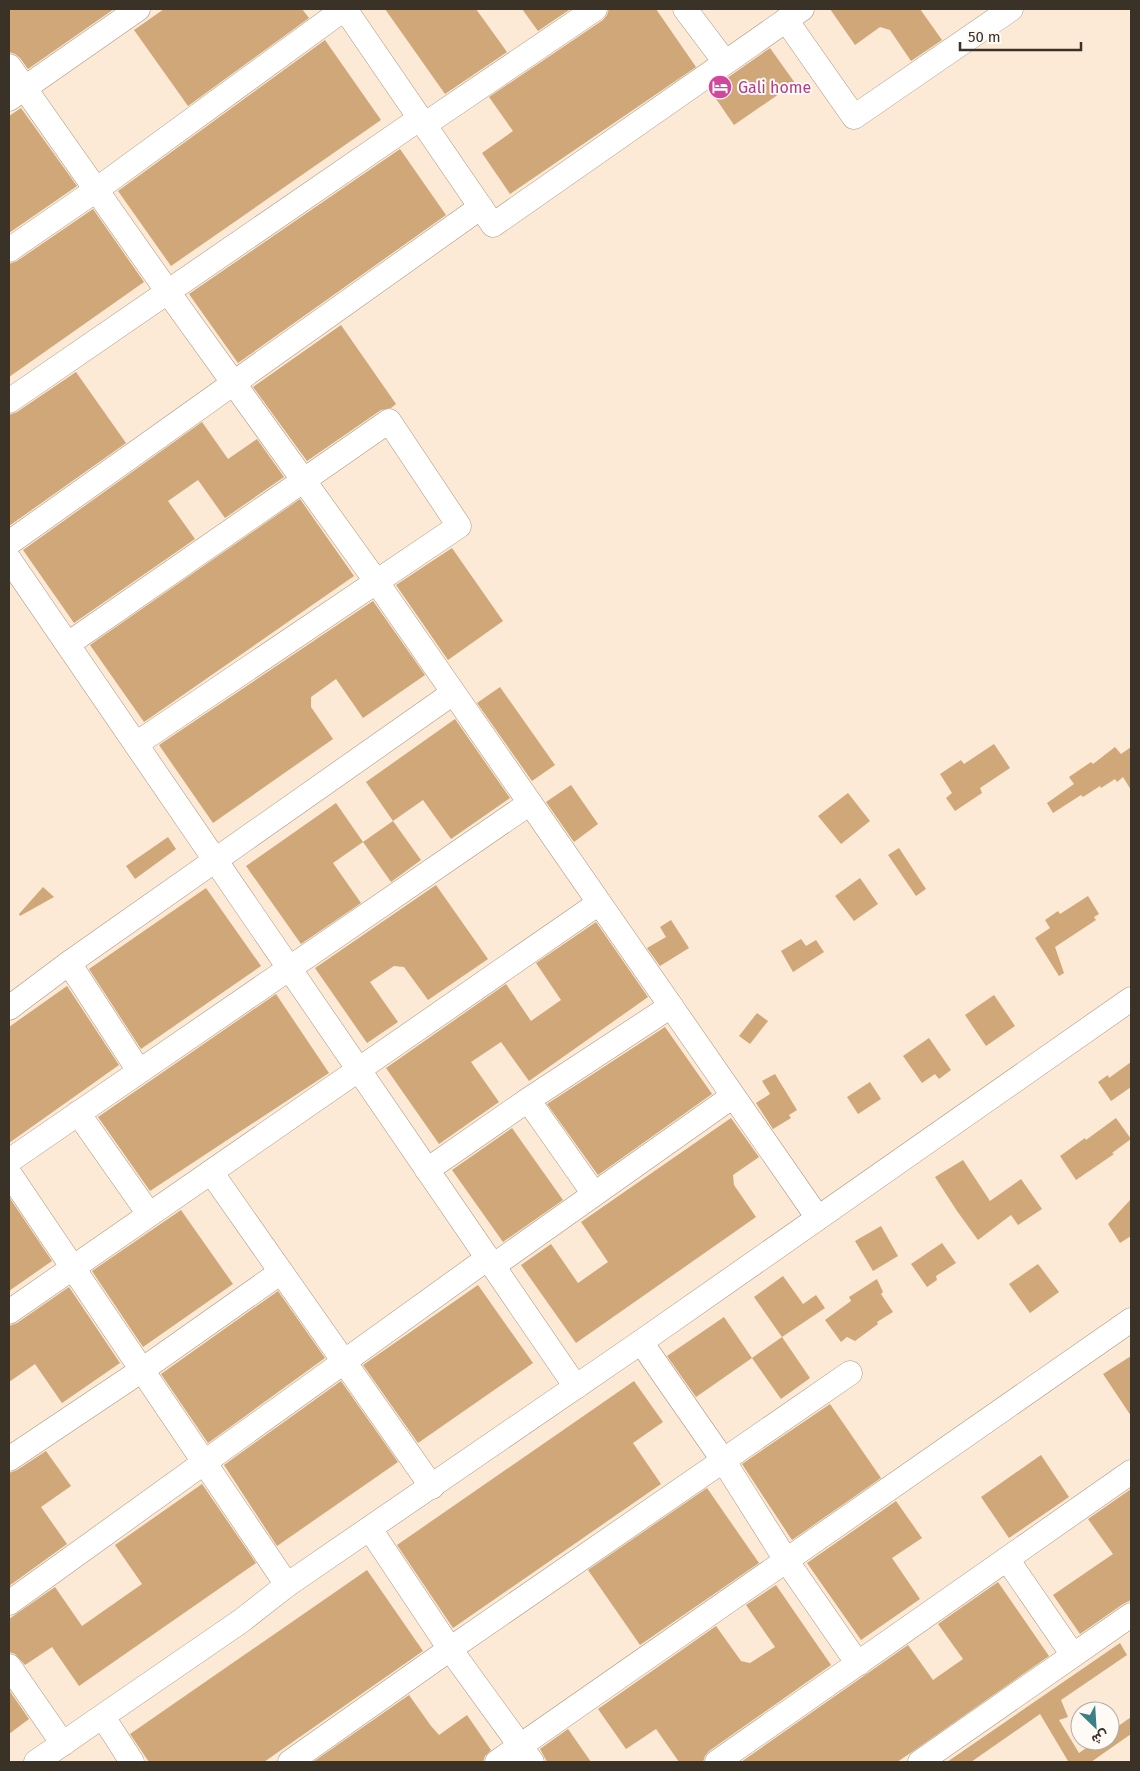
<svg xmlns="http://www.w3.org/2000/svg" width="1140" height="1771" viewBox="0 0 1140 1771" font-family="'Fira Sans',Vazirmatn,sans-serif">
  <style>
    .building { fill: #d0a779 }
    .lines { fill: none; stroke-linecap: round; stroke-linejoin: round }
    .minor-casing { stroke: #aa957e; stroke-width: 25 }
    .minor { stroke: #fff; stroke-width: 24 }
    .labels { text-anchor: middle; stroke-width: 4; stroke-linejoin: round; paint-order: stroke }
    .hotel-label { font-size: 16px; fill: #b23c85; stroke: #fefaf5; text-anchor: start }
  </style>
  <rect width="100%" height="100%" fill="#fcead6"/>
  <g class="building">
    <polygon points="9,9 114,9 28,69 20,58 15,54 9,52"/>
    <polygon points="164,9 302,9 309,18 188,106 134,30"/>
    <polygon points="385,9 476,9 507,52 445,94"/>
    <polygon points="522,9 567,9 569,10 538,31"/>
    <polygon points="609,9 656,9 696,67 510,194 482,153 513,131 489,97 603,20 607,15"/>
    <polygon points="830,9 920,9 942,40 911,61 890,30 880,27 855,45"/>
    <polygon points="325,40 381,120 171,266 118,191"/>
    <polygon points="770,48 795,83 734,125 710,90"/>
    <polygon points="21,108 77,186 9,233 9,116"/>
    <polygon points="400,149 446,215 238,363 189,294"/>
    <polygon points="93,209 144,282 9,377 9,264 17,261"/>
    <polygon points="341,325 396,404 391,408 381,410 307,461 253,387"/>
    <polygon points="76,372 126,443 9,526 9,415 17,412"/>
    <polygon points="202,422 228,459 257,439 284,477 225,518 198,480 168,501 195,539 74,623 23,550"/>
    <polygon points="300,499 354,576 144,722 90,645"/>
    <polygon points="452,548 503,621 448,660 396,585"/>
    <polygon points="373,601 425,675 363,718 336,679 311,697 311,707 333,739 213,823 159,745"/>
    <polygon points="500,687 555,765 532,781 477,703"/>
    <polygon points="455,719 510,798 451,839 423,800 393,821 366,782"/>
    <polygon points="994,744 1010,768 980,788 982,793 955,811 946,798 952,793 940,774 961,760 964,764"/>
    <polygon points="1115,747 1121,754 1131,747 1131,790 1123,777 1117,782 1115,779 1101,788 1100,786 1083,797 1081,795 1053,813 1047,803 1074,784 1069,777 1091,762 1093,764"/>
    <polygon points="571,785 598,824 574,842 546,802"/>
    <polygon points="848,793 870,821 841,844 818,816"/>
    <polygon points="336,803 363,842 333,863 361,903 301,944 246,866"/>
    <polygon points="393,821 421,860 391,882 363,842"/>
    <polygon points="168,837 176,849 135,879 126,866"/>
    <polygon points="899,848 926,889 916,896 888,855"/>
    <polygon points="860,878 878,904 854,921 835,896"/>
    <polygon points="436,885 488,959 428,1000 404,967 394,966 370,982 398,1022 367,1043 315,968"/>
    <polygon points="43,887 54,897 20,916 19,914"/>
    <polygon points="206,888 261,966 141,1049 89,969"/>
    <polygon points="1088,896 1099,914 1094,917 1096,920 1055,947 1064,973 1059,976 1035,938 1050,928 1045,920 1058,911 1060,914"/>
    <polygon points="671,920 689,948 660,966 647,948 666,937 660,927"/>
    <polygon points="596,922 648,997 529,1081 501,1042 471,1062 499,1102 439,1144 386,1068 506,984 531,1021 561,1000 536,963"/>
    <polygon points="801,939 806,946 816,940 824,952 793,972 781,951"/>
    <polygon points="67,986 119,1065 9,1143 9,1027"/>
    <polygon points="276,994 329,1073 150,1191 98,1117"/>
    <polygon points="994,995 1015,1026 986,1046 965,1015"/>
    <polygon points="757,1013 768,1021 750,1044 739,1036"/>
    <polygon points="665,1027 712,1094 598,1175 547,1104"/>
    <polygon points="929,1038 951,1070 939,1079 935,1074 922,1083 903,1056"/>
    <polygon points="1131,1062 1131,1087 1111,1101 1098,1082 1108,1075 1109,1078"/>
    <polygon points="775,1074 797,1110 789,1115 791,1118 773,1129 756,1103 770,1094 762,1081"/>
    <polygon points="870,1082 881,1099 858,1114 847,1097"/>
    <polygon points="731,1118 759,1157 733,1175 734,1185 756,1217 576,1343 521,1265 551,1244 578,1283 608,1262 581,1222"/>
    <polygon points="1116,1118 1131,1139 1112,1153 1114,1154 1076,1180 1060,1156 1085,1138 1086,1140"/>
    <polygon points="512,1128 563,1200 503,1242 452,1170"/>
    <polygon points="963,1160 990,1201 1021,1179 1042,1209 1018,1225 1011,1215 978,1240 957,1211 935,1177"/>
    <polygon points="9,1197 52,1261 9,1291"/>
    <polygon points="1131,1199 1131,1236 1120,1243 1108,1224"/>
    <polygon points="181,1210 233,1284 143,1347 92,1271"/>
    <polygon points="881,1226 898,1256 873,1271 855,1241"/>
    <polygon points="942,1243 956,1263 936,1276 937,1280 927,1287 911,1264"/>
    <polygon points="1038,1264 1059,1292 1030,1313 1009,1284"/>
    <polygon points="783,1276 803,1304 816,1295 825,1308 782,1337 754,1297"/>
    <polygon points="877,1279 883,1292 881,1294 893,1312 877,1322 878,1324 855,1341 847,1337 841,1342 825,1320 851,1301 849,1297"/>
    <polygon points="478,1285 533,1363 418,1443 363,1365"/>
    <polygon points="69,1287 120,1363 62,1403 35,1364 9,1382 9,1326 17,1323"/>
    <polygon points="278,1291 325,1358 208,1443 161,1374"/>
    <polygon points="724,1317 752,1358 696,1397 667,1356"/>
    <polygon points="782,1337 810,1378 781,1399 752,1358"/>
    <polygon points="1131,1356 1131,1416 1103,1374"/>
    <polygon points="341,1381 398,1462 277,1546 224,1465"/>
    <polygon points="634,1381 663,1422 633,1443 661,1484 453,1628 397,1545"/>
    <polygon points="830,1404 881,1478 792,1540 742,1464"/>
    <polygon points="46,1451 71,1486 41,1507 67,1544 9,1586 9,1473 17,1470"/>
    <polygon points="1041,1455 1069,1497 1009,1538 981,1497"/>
    <polygon points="202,1484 256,1563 79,1686 52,1647 25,1665 15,1654 9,1652 9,1619 55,1587 82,1626 142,1584 115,1545"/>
    <polygon points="707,1488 759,1563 640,1645 588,1570"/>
    <polygon points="1131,1489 1131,1600 1123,1604 1080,1634 1053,1595 1113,1554 1088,1519"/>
    <polygon points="896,1501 922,1538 892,1558 920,1599 861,1640 807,1563"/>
    <polygon points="367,1570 423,1651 264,1762 149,1762 130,1734"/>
    <polygon points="998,1582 1049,1656 909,1754 897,1762 741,1762 908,1645 933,1680 963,1659 938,1624"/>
    <polygon points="776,1585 831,1665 709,1751 705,1756 703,1762 679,1762 656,1729 626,1749 598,1709 716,1626 741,1661 750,1663 775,1647 746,1605"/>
    <polygon points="1120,1643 1127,1655 1061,1700 1068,1717 1059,1720 1079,1753 1096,1741 1110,1741 1110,1732 1131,1717 1131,1734 1091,1762 1066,1762 1068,1761 1040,1714 971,1762 947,1762"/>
    <polygon points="9,1690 29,1719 9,1734"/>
    <polygon points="409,1695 431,1726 439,1735 467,1715 491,1750 485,1756 483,1762 313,1762"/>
    <polygon points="568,1729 591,1762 547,1762 546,1760 540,1749"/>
  </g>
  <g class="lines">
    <g class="minor-casing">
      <g id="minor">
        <polyline points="345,9 493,225 802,9"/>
        <polyline points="685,9 725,62"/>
        <polyline points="786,20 854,117 1011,9"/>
        <polyline points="9,66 168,292 376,581 818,1218"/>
        <polyline points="9,99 138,9"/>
        <polyline points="424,125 595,9"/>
        <polyline points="9,250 96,190 344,9"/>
        <polyline points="9,401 419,119"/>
        <polyline points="9,543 481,207"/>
        <polyline points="9,559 576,1387"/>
        <polyline points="68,644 389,421 459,526 136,744"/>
        <polyline points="69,963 139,1071"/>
        <polyline points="9,1008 69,963 453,693"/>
        <polyline points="528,1100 594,1194"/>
        <polyline points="78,1113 149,1214"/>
        <polyline points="9,1161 530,803"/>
        <polyline points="427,1170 528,1100 671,1006"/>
        <polyline points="211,1172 432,1487"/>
        <polyline points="9,1173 287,1585"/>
        <polyline points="493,1266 733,1096"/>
        <polyline points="9,1312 599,903"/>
        <polyline points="641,1342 723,1460 786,1560 858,1664"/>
        <polyline points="9,1459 142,1370 281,1272"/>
        <polyline points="370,1529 450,1649 532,1762"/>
        <polyline points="1007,1559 1073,1655"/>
        <polyline points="9,1603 488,1258"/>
        <polyline points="9,1666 63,1744"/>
        <polyline points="103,1717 132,1762"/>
        <polyline points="36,1762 241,1621 287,1585 641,1342 1131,999"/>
        <polyline points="290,1762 450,1649 850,1373"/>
        <polyline points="497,1762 1131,1320"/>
        <polyline points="717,1762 1131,1472"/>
        <polyline points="920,1762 1131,1615"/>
      </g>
    </g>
    <use href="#minor" class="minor"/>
  </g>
  <defs>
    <g id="hotel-disc" transform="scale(1.25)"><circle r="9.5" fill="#d1479c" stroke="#fefaf5"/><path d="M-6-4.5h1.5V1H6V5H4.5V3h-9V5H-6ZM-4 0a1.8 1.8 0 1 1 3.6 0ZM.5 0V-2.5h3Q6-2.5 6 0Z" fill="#fff"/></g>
  </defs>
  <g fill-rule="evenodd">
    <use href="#hotel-disc" x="720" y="87"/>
  </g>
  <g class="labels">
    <g class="hotel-label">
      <text x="738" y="93">Gali home</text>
    </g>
  </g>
  <rect width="1140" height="1771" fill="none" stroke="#3a3127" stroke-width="20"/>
  <g transform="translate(1095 1726) rotate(155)"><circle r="24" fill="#fefaf5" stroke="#b0aaa3"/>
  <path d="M0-4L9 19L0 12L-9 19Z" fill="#398089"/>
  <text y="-8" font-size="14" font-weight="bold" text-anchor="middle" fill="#3a3127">ش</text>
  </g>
  <path d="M960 42v8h121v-8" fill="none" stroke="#3a3127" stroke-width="2.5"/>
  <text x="968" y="42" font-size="15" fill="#3a3127" stroke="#fefaf5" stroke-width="4" paint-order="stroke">50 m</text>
</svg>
